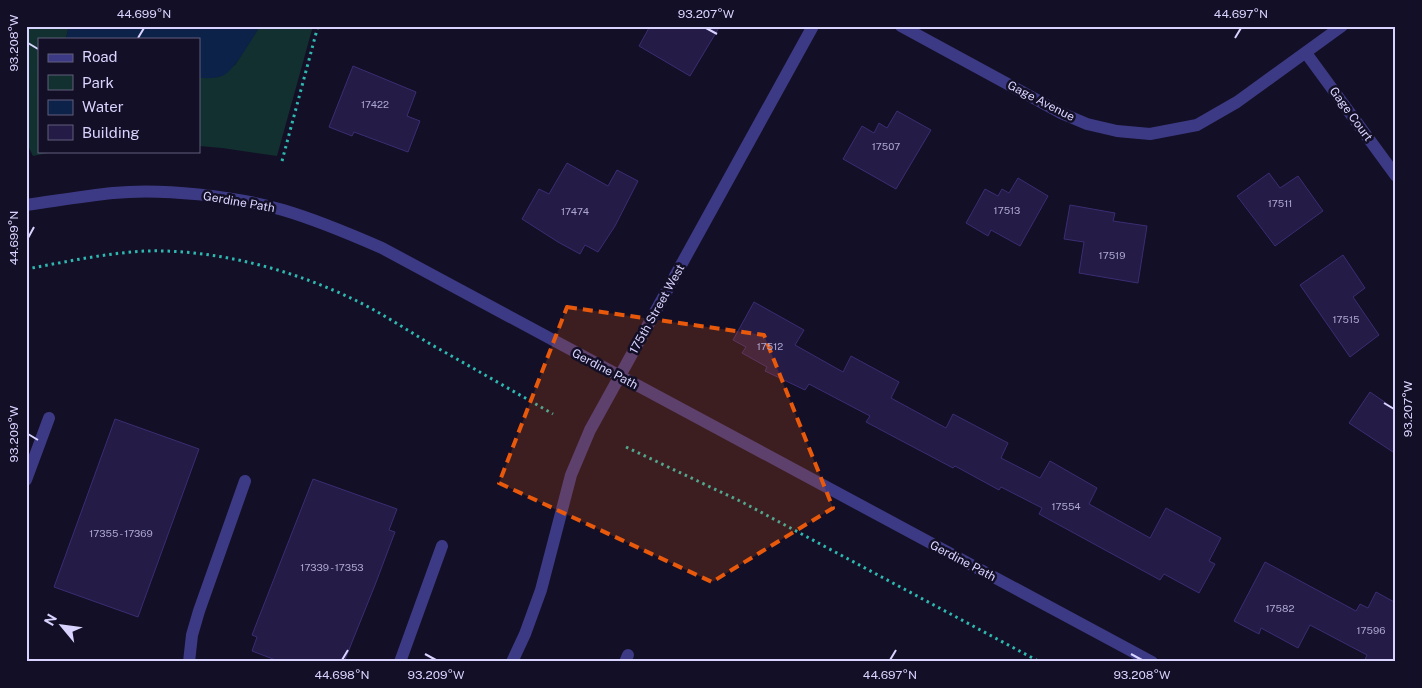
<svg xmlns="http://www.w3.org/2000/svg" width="1422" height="688" viewBox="0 0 1422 688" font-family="'Public Sans',sans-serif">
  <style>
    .green { fill: #12302f }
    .water { fill: #0c2248 }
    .building { fill: #241b47; stroke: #3b2d73 }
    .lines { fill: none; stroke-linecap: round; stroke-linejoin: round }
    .path { stroke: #2fb8b0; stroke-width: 3; stroke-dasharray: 2.5 4; stroke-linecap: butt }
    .service { stroke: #3d3a85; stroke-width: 12 }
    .minor { stroke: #3d3a85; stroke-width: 12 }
    .marked { fill: #e8590c; fill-opacity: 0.2; stroke: #e8590c; stroke-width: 4; stroke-dasharray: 10 6; stroke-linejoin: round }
    .ticks { fill: none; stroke: #d9d4ff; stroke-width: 2 }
    .labels { text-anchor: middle; stroke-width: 5; stroke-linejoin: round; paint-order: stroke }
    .number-label { font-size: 10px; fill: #aca6d1 }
    .street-label { font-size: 12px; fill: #d9d4ff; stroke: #130f26 }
    .neatline { fill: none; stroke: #d9d4ff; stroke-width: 2 }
    .ticks-label { font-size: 12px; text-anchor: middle; fill: #d9d4ff }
  </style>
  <rect width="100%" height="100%" fill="#130f26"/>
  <g class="green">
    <polygon points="27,26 69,26 66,39 39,39 39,151 58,151 33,156 26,142"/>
    <polygon points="260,26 313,26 277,156 222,148 199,146 199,78 208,78 235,65"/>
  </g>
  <path class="water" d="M69 26H260C253 37 233 73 222 76 215 79 206 78 199 78V39H66Z"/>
  <g class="building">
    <polygon points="650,26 720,26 690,76 639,46"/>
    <polygon points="353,66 416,92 407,116 420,121 408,152 354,132 352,136 329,127"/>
    <polygon points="897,111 931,130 896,189 843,159 862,126 874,133 879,123 887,128"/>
    <polygon points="567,163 608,186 617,170 638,181 615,226 598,252 585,245 580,254 558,242 522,219 539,189 549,194"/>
    <polygon points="1269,173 1280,188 1298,176 1323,211 1275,246 1237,196"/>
    <polygon points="1018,178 1048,196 1020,246 991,230 988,236 966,223 985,189 998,196 1002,189 1009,193"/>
    <polygon points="1070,205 1115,213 1113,221 1147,226 1138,283 1079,273 1084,242 1064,239"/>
    <polygon points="1343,255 1365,288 1353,297 1379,335 1350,357 1300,285"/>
    <polygon points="754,302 804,330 795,345 843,372 851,356 899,382 891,398 946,428 953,414 1008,443 1001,458 1040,478 1050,461 1097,488 1089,504 1150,538 1166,508 1221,538 1209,561 1215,564 1199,593 1164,574 1160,580 1039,514 1042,508 1001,487 999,490 955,466 953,468 866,422 870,416 809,384 805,390 765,371 767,367 742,353 746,347 733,340"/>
    <polygon points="1370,392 1396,410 1396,454 1349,423"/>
    <polygon points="115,419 199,449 138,617 54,587"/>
    <polygon points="313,479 397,509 389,530 395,532 375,585 344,662 281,662 252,651 257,637 252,635"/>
    <polygon points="1265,562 1356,611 1360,604 1368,608 1376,592 1396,603 1396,662 1364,662 1367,655 1310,625 1298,648 1261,628 1259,634 1234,621"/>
  </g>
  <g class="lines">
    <g class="path">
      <polyline points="282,161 318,26"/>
      <path d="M26 269C66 262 105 253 146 251 216 249 294 270 357 301 383 314 407 330 432 345 473 368 513 391 553 414"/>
      <polyline points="626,447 742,502 1040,662"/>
    </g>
    <g class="service">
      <polyline points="26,480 49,418"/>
      <polyline points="189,662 192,635 199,611 245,481"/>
      <polyline points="400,662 442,546"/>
      <polyline points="625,662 628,655"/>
    </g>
    <g class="minor">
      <polyline points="901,26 1061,113 1087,124 1117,131 1150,134 1197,125 1237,102 1342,26"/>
      <polyline points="1306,53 1396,176"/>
      <path d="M26 205C55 201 84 196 113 193 162 188 235 196 283 210 317 220 350 234 382 248L1152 662"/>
      <polyline points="512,662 525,634 541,590 571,475 590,430 813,26"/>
    </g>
  </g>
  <path class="marked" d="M567 307 764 335 833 508 712 582 499 483Z"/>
  <path class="ticks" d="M706 28 717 34M138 38 144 28M1235 38 1241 28M28 43 38 49M28 238 34 227M1384 403 1394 409M28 434 38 440M425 654 436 660M1131 654 1142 660M342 660 348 650M890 660 896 650"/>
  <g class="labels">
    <g class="number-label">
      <text x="375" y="108">17422</text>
      <text x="886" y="150">17507</text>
      <text x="1280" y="207">17511</text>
      <text x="1007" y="214">17513</text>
      <text x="575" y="215">17474</text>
      <text x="1112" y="259">17519</text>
      <text x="1346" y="323">17515</text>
      <text x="770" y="350">17512</text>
      <text x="1066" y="510">17554</text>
      <text x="121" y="537">17355 - 17369</text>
      <text x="332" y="571">17339 - 17353</text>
      <text x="1280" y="612">17582</text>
      <text x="1371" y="634">17596</text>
    </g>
    <g class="street-label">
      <text transform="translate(1041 101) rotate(27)" y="4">Gage Avenue</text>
      <text transform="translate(1351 114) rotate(54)" y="4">Gage Court</text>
      <text transform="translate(239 202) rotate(10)" y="4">Gerdine Path</text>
      <text transform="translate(657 309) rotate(-61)" y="4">175th Street West</text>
      <text transform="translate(605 369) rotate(28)" y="4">Gerdine Path</text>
      <text transform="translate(963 561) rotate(28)" y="4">Gerdine Path</text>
    </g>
  </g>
  <rect width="1422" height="688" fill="none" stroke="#130f26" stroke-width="55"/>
  <rect x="38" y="38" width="162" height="115" fill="#130f26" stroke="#625e7d"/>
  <rect x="48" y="54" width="25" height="8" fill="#3d3a85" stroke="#625e7d"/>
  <text x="82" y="62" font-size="15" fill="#d9d4ff">Road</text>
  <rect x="48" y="75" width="25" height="15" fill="#12302f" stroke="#625e7d"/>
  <text x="82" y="88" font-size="15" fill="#d9d4ff">Park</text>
  <rect x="48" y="100" width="25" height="15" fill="#0c2248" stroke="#625e7d"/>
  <text x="82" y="112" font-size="15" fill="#d9d4ff">Water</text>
  <rect x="48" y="125" width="25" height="15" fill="#241b47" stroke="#625e7d"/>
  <text x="82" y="138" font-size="15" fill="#d9d4ff">Building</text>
  <g transform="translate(62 626) rotate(299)" stroke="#130f26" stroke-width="4" paint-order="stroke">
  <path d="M0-4L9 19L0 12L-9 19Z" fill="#d9d4ff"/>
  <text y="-8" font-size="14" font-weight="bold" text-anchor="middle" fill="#d9d4ff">N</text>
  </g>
  <rect x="28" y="28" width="1366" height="632" class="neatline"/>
  <g class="ticks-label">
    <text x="144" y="18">44.699°N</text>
    <text x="706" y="18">93.207°W</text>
    <text x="1241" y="18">44.697°N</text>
    <text transform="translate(14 43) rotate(-90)" y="4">93.208°W</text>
    <text transform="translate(14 238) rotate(-90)" y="4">44.699°N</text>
    <text transform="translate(1408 409) rotate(-90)" y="4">93.207°W</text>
    <text transform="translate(14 434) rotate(-90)" y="4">93.209°W</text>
    <text x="342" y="679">44.698°N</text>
    <text x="436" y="679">93.209°W</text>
    <text x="890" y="679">44.697°N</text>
    <text x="1142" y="679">93.208°W</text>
  </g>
</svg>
